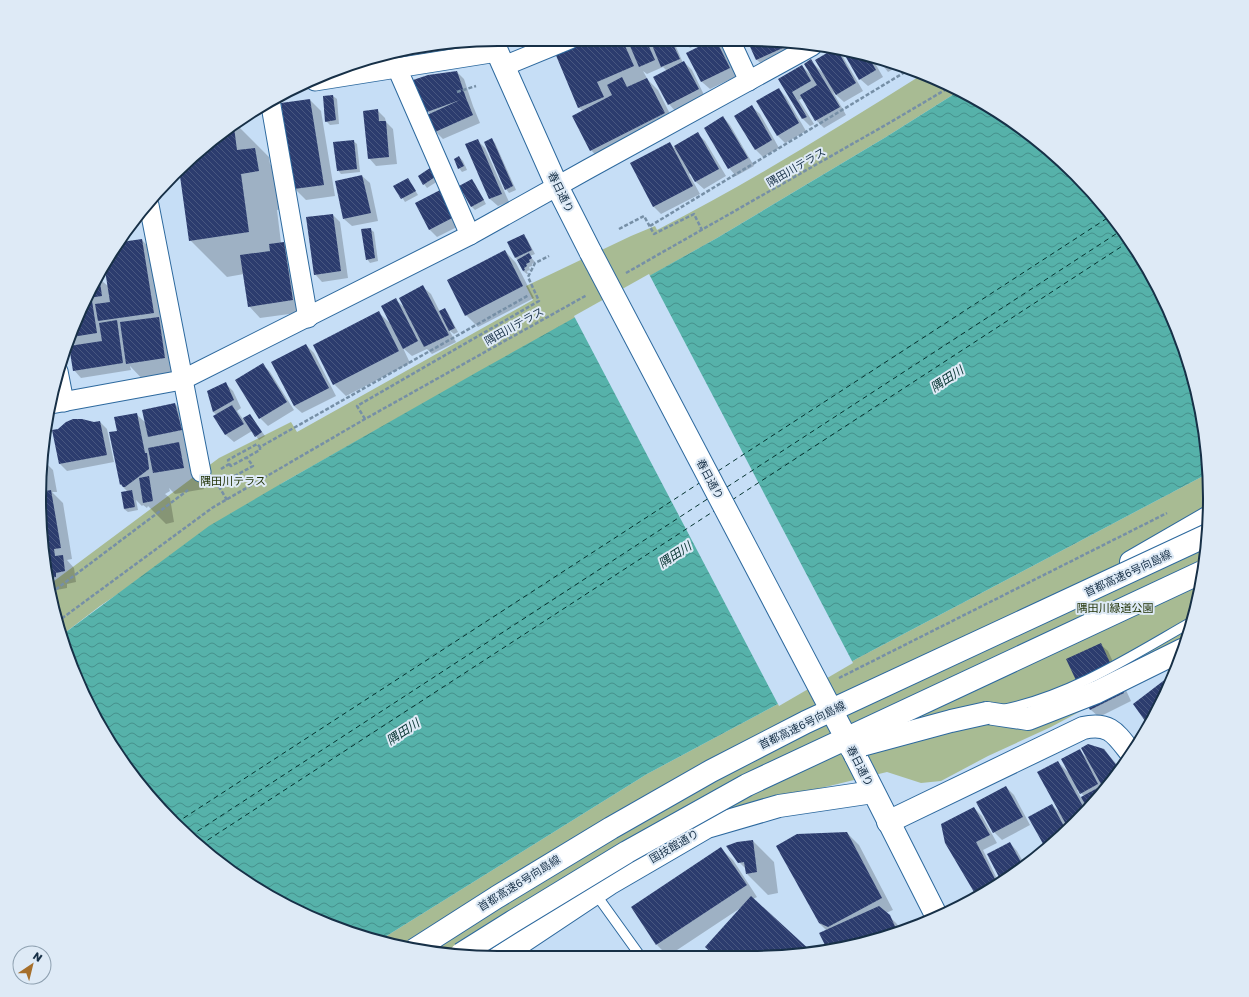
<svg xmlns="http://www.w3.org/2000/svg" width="1249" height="997" viewBox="0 0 1249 997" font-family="'Golos Text','Noto Sans JP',sans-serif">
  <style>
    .green { fill: #a8bb93 }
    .water { fill: url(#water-waves) }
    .pier { fill: #c6def6 }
    .shadow { fill: #0003; fill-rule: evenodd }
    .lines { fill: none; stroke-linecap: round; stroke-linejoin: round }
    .ferry { stroke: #053330; stroke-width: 1; stroke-dasharray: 5 4; stroke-linecap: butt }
    .building { fill: url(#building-back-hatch) }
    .lane-casing { stroke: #2d699e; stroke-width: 11 }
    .street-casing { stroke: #2d699e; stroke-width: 21 }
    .secondary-casing { stroke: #2d699e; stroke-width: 24 }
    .highway-casing { stroke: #2d699e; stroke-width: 24 }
    .path { stroke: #768fa6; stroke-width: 2.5; stroke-dasharray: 4 2; stroke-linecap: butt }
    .lane { stroke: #fff; stroke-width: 9 }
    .street { stroke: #fff; stroke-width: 19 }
    .secondary { stroke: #fff; stroke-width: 22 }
    .highway { stroke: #fff; stroke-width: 22 }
    .secondary-bridge-casing { stroke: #2d699e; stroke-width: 24; stroke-linecap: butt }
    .highway-bridge-casing { stroke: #2d699e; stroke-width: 24; stroke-linecap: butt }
    .secondary-bridge { stroke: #fff; stroke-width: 22 }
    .highway-bridge { stroke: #fff; stroke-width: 22 }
    .labels { text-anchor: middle; stroke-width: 4; stroke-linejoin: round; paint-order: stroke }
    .street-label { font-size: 11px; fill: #173047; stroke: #deeaf6 }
    .park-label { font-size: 11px; fill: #1f3003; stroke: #deeaf6 }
    .water-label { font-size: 12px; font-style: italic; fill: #053330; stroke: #deeaf6 }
    .rim { fill: none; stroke: #173047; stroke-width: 2 }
  </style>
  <defs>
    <pattern id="water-waves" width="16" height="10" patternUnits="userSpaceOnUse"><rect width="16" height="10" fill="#56b2aa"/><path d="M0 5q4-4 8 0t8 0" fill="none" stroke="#46918c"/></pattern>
    <pattern id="building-back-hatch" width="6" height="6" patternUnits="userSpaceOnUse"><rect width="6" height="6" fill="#2c3c6e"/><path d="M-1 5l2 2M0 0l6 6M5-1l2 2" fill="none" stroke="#485780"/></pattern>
  </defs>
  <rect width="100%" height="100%" fill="#c6def6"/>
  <g class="green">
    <path d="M923 74 959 91 886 137 717 238 284 482 100 606 62 635 55 617 50 584 219 458 291 422 297 432 533 300 526 286 631 236 655 226 657 230C749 183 835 129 923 74Z"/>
    <polygon points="1207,474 1209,529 1194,618 1177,664 1135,682 1051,727 988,756 941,781 921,783 887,772 788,796 593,886 483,956 409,949 380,940 647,774 776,705 858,658"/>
  </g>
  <polygon class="water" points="959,91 980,101 1053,153 1115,219 1149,269 1186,351 1206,439 1207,474 858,658 776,705 647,774 380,940 322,923 219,863 153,801 100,728 62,635 209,526 284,482 479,371 717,238 886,137"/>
  <polygon class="pier" points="649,274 853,663 779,706 574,316"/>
  <g class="shadow">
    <polygon points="590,39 650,40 652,46 662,42 659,40 671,40 674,42 683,63 684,62 692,70 705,97 676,112 669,104 667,71 663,67 647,74 643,71 648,80 658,90 675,124 602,162 591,150 583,111 579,108 556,54"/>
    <polygon points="684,40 707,40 690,48"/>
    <polygon points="714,40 722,47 737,76 710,89 702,82 688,53"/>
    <polygon points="748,40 780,40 804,45 765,67 757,60"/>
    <polygon points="448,46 449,55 413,69 297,89 380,55"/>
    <polygon points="838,51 843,57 863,91 844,102 833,92 846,115 824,128 816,120 803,98 799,100 814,124 810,126 803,119 779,80 802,66 812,76 811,61 822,72"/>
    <polygon points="845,53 872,58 883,77 868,86 860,79"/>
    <polygon points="878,59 898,63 901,65 888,72"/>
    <polygon points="457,72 464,79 473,106 480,123 443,139 436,132 430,114 428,112"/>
    <polygon points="779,89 786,97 806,131 785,143 778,136 758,101"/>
    <polygon points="324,96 333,96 337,99 339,124 330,125 326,121"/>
    <polygon points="310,100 321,111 335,196 306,200 295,189"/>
    <polygon points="752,107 760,114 779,148 763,157 755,149"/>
    <polygon points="377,110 385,118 386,122 393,129 397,164 376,166 369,158"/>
    <polygon points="723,117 730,125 754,166 736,176 729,168"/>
    <polygon points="237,125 269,157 270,164 291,185 295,207 277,210 281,243 284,243 295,254 304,312 260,318 249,306 244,274 227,277 190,240 180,169"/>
    <polygon points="698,134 705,141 726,176 704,189 696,182 691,173 689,174 700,194 661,214 653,206 670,144 674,148"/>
    <polygon points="477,140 485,148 509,202 498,206 490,199 466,145"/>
    <polygon points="492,140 495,143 516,190 509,193 506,189"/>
    <polygon points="353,141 357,144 360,172 341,174 338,170"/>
    <polygon points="459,157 463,161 467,170 462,172 459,168"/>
    <polygon points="430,170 438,181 427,188 424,184"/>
    <polygon points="362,176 370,183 378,221 352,226 344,219"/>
    <polygon points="408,179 418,195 405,202 395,186"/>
    <polygon points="471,181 475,184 486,204 475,210 472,207 460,187"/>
    <polygon points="442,191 463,224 437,237 430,230 416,204"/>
    <polygon points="333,215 340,222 348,278 322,282 315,274"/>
    <polygon points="370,229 374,232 378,261 370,263 367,259"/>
    <polygon points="523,235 527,239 535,254 530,256 535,262 532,264 532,266 529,267 530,270 527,271 528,274 527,274 523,271 508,243"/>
    <polygon points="142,240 153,252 186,379 148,385 130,366 131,370 81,378 74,370 76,346 71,341 97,277 108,286"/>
    <polygon points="505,251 516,263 534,298 478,327 466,315"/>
    <polygon points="423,287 431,294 440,312 445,309 448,313 458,332 454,334 449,330 456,342 432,354 427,349 412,356 403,348 410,363 346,396 334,384 378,312 391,324 396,300 405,308"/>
    <polygon points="306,345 314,353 336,396 302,413 294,406 272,363"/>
    <polygon points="263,365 270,372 294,410 268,426 260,418 237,381"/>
    <polygon points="226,384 233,391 241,408 237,411 243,419 250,415 265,436 259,440 252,431 234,442 226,435 215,417 217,415 213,412 208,392"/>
    <polygon points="175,404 196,425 200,464 204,489 175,494 169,488 170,491 165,494 170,498 174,522 166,524 148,506 147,508 143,505 142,506 136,500 138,510 128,512 124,509 128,492 121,485 110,433 118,431 136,414 146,423"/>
    <polygon points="100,422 107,429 114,462 67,471 60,464 94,423"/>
    <polygon points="44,461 53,470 57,492 52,492 63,503 72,559 67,560 74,568 76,582 67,584 67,588 51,591 39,498"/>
    <polygon points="1100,644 1108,651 1131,701 1099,717 1091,710 1067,659"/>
    <path d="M1079 750 1087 758 1104 750 1121 769 1115 778 1053 844 1047 849 1030 817 1052 805 1060 813 1058 762 1068 772ZM1077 790H1078L1084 796 1081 798Z"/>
    <polygon points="1006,787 1014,795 1030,825 1002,840 994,832 978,802"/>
    <polygon points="974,808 982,816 997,843 983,850 999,883 980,897 975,891"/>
    <polygon points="847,833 859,845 893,910 886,913 897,924 900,930 870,942 830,949 826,944 827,931 819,923"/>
    <polygon points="753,841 774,862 778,893 768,895 746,873 746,869 739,862"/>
    <polygon points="1010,843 1017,851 1025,865 1003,880 988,855"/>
    <polygon points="721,849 733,860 757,897 753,899 781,957 716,957 706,947 742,907 668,956 657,945"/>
  </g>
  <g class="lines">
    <g class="ferry">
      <polyline points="718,471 1112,215"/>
      <polyline points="727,487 1122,230"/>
      <polyline points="732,500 1130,241"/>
      <polyline points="176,823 701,482"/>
      <polyline points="190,836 709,498"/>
      <polyline points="200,845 714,511"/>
    </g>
  </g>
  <g class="building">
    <polygon points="588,39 622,39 634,66 597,82 604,97 578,108 555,53"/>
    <polygon points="627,39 646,40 655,60 639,67"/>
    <polygon points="665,40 671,40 680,59 661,67 652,45"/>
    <polygon points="712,40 716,40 730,68 701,82 686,53"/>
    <polygon points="747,40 780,40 794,43 756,60"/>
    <polygon points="429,48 429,49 402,54 401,52"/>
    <polygon points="832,50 838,51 856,83 836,95 815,60"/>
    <polygon points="398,52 398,55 370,59 380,55"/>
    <polygon points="843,52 869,58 876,70 859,80"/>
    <polygon points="811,59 840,107 815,121 800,95 817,85 804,64"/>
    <polygon points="684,61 699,89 668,105 653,77"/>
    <polygon points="802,65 811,81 792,92 807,117 802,119 778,79"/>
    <polygon points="457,71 466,98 473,115 435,132 427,115 460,100 427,112 413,80 428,75"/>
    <polygon points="622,77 627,87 647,78 665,113 590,151 572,116 612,95 607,85"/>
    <polygon points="779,88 799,123 777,136 756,101"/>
    <polygon points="333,95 336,120 325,122 323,96"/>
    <polygon points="310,99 324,185 294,189 281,103"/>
    <polygon points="752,105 772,140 755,150 734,116"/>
    <polygon points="378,109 379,121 386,121 389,157 368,159 363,111"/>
    <polygon points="723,116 748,158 728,169 704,128"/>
    <polygon points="234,127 237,150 255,148 259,171 241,174 249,232 189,241 179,169"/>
    <polygon points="698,132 719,169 695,182 674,146"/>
    <polygon points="492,138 513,186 505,190 484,142"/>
    <polygon points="478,139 502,194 489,199 465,144"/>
    <polygon points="354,140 357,169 337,171 333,142"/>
    <polygon points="670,142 693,186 653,207 630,163"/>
    <polygon points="459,156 464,166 458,169 454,159"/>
    <polygon points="430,168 435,177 423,185 418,176"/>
    <polygon points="362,175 371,213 343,219 335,181"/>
    <polygon points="408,178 416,191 401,199 393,186"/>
    <polygon points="472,179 484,200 471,207 459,186"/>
    <polygon points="442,189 456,216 429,230 415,203"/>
    <polygon points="333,214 341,271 314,275 306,217"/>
    <polygon points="371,228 375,258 366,260 361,229"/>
    <polygon points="524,234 532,250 515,258 507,242"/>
    <polygon points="142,239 154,313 98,321 95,304 110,302 104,264 121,242"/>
    <polygon points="284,242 293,300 248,307 240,255 270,251 269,244"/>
    <polygon points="505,250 523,286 465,316 447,280"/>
    <polygon points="529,253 532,258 529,260 530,262 526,264 527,266 524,268 525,270 523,271 517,260"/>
    <polygon points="99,275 102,296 88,298 98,276"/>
    <polygon points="423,285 449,335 424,347 399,298"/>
    <polygon points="396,298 418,341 403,349 381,306"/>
    <polygon points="92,301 97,333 72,337 87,302"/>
    <polygon points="445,308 455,328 449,331 439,311"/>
    <polygon points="379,311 399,351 333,385 313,345"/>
    <polygon points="159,317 165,358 126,364 120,322"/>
    <polygon points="117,320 123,363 73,371 69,346 102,341 99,323"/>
    <polygon points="306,344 329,388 294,406 271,362"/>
    <polygon points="263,363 287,402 259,419 235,380"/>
    <polygon points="226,382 234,400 213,412 207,391"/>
    <polygon points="175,403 182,430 148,437 142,410"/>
    <polygon points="232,405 244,424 225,435 213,416"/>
    <polygon points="137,413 145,453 147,453 149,468 149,469 125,487 123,487 121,484 120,485 109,432 117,431 114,417"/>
    <polygon points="250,414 262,432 255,437 243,418"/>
    <polygon points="73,419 82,419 94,422 100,421 107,455 59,464 52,430 58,429 66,422"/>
    <polygon points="179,442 184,468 153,473 148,448"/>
    <polygon points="149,476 153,501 143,503 139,478"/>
    <polygon points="51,490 61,548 54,549 55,556 63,555 65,571 56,573 56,577 49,578 39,498 40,492"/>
    <polygon points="132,490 135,507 124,509 121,492"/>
    <polygon points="1101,643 1124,693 1090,710 1066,659"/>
    <polygon points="1171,675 1172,676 1163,702 1148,725 1133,704"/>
    <polygon points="1088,744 1104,749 1120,770 1117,775 1101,784 1081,748"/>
    <polygon points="1080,749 1098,784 1080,794 1061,759"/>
    <polygon points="1058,761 1085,810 1068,828 1037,772"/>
    <polygon points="1114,779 1115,779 1087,808 1081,797"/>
    <polygon points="1006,786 1023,817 993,833 976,802"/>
    <polygon points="1052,804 1066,830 1053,844 1046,849 1028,817"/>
    <polygon points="974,807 990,835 976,842 995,879 974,892 945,843 941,824"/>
    <polygon points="847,832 882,898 828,927 819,923 776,846 797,834"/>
    <polygon points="753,840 757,872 746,874 744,862 738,863 726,846 737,842"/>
    <polygon points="1010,842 1023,866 1000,879 987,854"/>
    <polygon points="721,847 747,885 656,945 631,907"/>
    <polygon points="751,896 812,952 781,957 716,957 705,947"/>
    <polygon points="879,906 890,915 897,931 870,942 832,949 829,943 825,945 819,933"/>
  </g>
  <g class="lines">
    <g class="lane-casing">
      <g id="lane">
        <path d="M1005 709C1074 694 1133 655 1193 621"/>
        <polyline points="595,893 641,957"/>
      </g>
    </g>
    <g class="street-casing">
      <g id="street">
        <polyline points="730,40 749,81"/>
        <polyline points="504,66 570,39"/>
        <polyline points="397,68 470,235"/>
        <polyline points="315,81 497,52"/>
        <polyline points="270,100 308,318"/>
        <polyline points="149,205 201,472"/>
        <polyline points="58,371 64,402"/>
        <polyline points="51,404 182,380 470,235 588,169 812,46"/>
      </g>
    </g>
    <g class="secondary-casing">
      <g id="secondary">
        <polyline points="492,40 557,186 591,253"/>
        <polyline points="855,755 936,915"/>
        <path d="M888 822 1083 728C1110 722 1116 734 1131 753"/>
        <polyline points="498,958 609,884 707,827 779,806 873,792"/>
      </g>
    </g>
    <g class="highway-casing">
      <g id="highway">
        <polyline points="1131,562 1209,517"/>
        <polyline points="987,713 1028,719 1097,692 1182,650"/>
      </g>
    </g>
    <g class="path">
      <polyline points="457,92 476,86"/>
      <polyline points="650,226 910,69"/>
      <polyline points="619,229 644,216 654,234 694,214 702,230"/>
      <polyline points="626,273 889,123 950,87"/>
      <polyline points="365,419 357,406 539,301 528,277 535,263 549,256"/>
      <polyline points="229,464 231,466 260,450 260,447"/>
      <polyline points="221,469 229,464 228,460 257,444 260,447 529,295"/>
      <polyline points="227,500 218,485 253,466 247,458"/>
      <polyline points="51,593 188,490"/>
      <polyline points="57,622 212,508 365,419 587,295"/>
      <polyline points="839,678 1167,513"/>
    </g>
    <use href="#lane" class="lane"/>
    <use href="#street" class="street"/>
    <use href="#secondary" class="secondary"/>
    <use href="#highway" class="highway"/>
    <g class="secondary-bridge-casing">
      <polyline id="secondary-bridge" points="591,253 855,755"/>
    </g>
    <g class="highway-bridge-casing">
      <g id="highway-bridge">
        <polyline points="851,748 951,721 987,713"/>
        <polyline points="414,950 497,897 611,828 711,771 806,722 1208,535"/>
        <polyline points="461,954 512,922 627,852 747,785 1202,572"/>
      </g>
    </g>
    <use href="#secondary-bridge" class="secondary-bridge"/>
    <use href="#highway-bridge" class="highway-bridge"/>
  </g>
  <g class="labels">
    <g class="street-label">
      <text transform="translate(796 167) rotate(-30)" y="4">隅田川テラス</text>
      <text transform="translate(561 192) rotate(64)" y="4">春日通り</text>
      <text transform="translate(514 326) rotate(-29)" y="4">隅田川テラス</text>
      <text transform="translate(710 479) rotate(62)" y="4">春日通り</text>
      <text transform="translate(1128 573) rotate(-25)" y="4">首都高速6号向島線</text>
      <text transform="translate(802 725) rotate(-26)" y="4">首都高速6号向島線</text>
      <text transform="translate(860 766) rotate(63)" y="4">春日通り</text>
      <text transform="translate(674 846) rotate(-30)" y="4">国技館通り</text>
      <text transform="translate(519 883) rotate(-32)" y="4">首都高速6号向島線</text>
    </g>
    <g class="park-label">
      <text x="233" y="485">隅田川テラス</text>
      <text x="1115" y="612">隅田川緑道公園</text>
    </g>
    <g class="water-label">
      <text transform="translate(947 379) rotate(-33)" y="4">隅田川</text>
      <text transform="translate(675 555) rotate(-33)" y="4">隅田川</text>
      <text transform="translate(403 732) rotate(-33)" y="4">隅田川</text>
    </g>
  </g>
  <path d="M0 0H1249V997H0ZM498 46H751A452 452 0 0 1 1203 498V499A452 452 0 0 1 751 951H498A452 452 0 0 1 46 499V498A452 452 0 0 1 498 46Z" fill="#deeaf6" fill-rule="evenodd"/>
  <path class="rim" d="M498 46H751A452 452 0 0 1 1203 498V499A452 452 0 0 1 751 951H498A452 452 0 0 1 46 499V498A452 452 0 0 1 498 46Z"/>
  <g transform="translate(32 965) rotate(35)"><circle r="19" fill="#deeaf6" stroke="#8ea0b0"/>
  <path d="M0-3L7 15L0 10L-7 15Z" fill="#a66f2b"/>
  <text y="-6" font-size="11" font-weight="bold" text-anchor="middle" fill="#173047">N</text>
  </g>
</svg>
